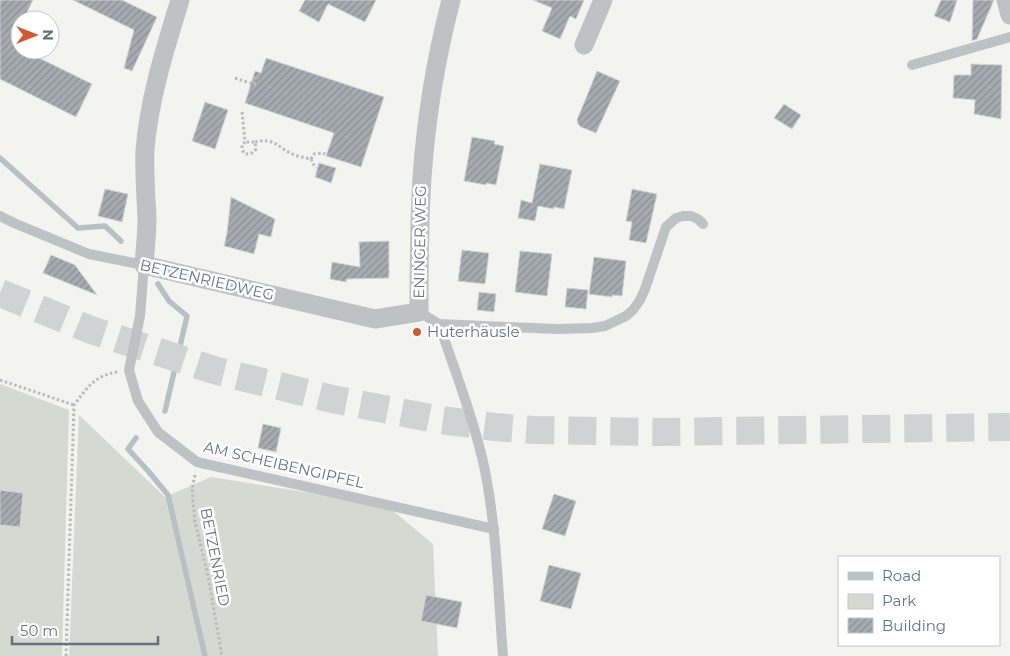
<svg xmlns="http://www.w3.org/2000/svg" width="1010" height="656" viewBox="0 0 1010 656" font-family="Montserrat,sans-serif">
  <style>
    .green { fill: #d4dad1 }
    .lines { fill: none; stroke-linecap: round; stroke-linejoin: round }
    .stream { stroke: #b7c0c5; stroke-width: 5.5 }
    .building { fill: url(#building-hatch); stroke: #d4d4d3 }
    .primary-tunnel { stroke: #d0d3d4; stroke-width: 28; stroke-dasharray: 28 14; stroke-linecap: butt }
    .path { stroke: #b8babc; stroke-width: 3; stroke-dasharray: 2.5 2.5; stroke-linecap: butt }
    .service { stroke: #bfc2c5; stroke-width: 10 }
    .minor { stroke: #bfc2c5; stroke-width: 19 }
    .poi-dot { fill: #d05b33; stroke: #fff; stroke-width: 2 }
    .labels { text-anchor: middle; stroke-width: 5; stroke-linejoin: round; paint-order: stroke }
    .street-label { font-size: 15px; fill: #65727e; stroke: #fff }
    .poi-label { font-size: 15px; fill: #65727e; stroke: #fff; text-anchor: start }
  </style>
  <defs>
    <pattern id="building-hatch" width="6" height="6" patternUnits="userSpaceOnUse" patternTransform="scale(1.25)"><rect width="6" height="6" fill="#a5abb0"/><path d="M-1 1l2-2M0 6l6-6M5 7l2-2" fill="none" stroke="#8a9094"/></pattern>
  </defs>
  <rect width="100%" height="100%" fill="#f3f3f0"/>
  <g class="green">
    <polygon points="0,384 69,410 62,656 0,656"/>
    <polygon points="79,415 165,497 211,477 386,505 433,544 438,656 69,656"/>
  </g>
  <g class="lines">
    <g class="stream">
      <polyline points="0,158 78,228 105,226 121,241"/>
      <polyline points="158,284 169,301 187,316 165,411"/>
      <polyline points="136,438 128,449 149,472 168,495 205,656"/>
    </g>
  </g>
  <g class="building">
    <polygon points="0,0 33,0 23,20 20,20 20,50 23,50 92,84 76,117 0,79"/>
    <polygon points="73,0 122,0 157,17 132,71 124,68 134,30"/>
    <polygon points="305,0 376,0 365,22 328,4 319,22 299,11"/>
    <polygon points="533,0 584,0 576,19 570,16 560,39 542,31 552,8"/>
    <polygon points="941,0 957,0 950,22 934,16"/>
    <polygon points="973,0 994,0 977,39 972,41"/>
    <polygon points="266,58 384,97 361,167 326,156 334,133 245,103 255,71 261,73"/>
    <polygon points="971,64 1002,65 1001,119 974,114 975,100 953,98 954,75 971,75"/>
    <polygon points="597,71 620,81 596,133 581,127 578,124 577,120"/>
    <polygon points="205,102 228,110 215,149 192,141"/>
    <polygon points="784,104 801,115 792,129 774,118"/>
    <polygon points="472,137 495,141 494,144 504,146 496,185 486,183 486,185 464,181"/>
    <polygon points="319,163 336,168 331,183 315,177"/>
    <polygon points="540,164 572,170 564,209 554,207 554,209 538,206 535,221 518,218 521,200 532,203"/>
    <polygon points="105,189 128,194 122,222 98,216"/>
    <polygon points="632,189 657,194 646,243 629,240 632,222 626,221"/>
    <polygon points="231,197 275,219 271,237 259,234 254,254 224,246 227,233"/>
    <polygon points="389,241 389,278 347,279 346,282 330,279 332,262 360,267 359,242"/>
    <polygon points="462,250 489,253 485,284 458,281"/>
    <polygon points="520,251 552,254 547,296 515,292"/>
    <polygon points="51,255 75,265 97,295 43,273"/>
    <polygon points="594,257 626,261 622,296 612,295 612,297 589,294"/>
    <polygon points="567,288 588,290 586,309 565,307"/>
    <polygon points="479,292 496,294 494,312 477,310"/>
    <polygon points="263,424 281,428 276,452 258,448"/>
    <polygon points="0,490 23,493 20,527 0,525"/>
    <polygon points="554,494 576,501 565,536 542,529"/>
    <polygon points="549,565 581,573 571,609 540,601"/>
    <polygon points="426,595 462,602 457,628 421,621"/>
  </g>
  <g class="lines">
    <polyline class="primary-tunnel" points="0,293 91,330 217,371 332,399 441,420 495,427 534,430 655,432 1010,427"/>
    <g class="path">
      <polyline points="235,78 256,85"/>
      <polyline points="254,84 256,76 259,77"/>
      <path d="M242 112 245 142 242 145V150L245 154C251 154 253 153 256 149L255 142H245"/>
      <path d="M255 142C276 137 278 149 295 155 300 157 306 158 311 159"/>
      <polyline points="311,159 314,154 322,153 325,154"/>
      <polyline points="311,159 312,162 316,168"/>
      <polyline points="0,380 74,405"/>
      <polyline points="195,475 192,489 195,522 208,576 222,656"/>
      <path d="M66 656 74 405C87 388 94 376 117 372"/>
    </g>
    <g class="service">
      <polyline points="912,65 1010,37"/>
      <polyline points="0,216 14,223 89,254 144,265 140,316 129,370 138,401 158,432 197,462 494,529"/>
      <polyline points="419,312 439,324 506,327 558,329 592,328 605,326 626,316 633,310 640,300 645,289 666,227 676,218 683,216 691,216 698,219 703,224"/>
      <path d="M439 324C455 371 473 417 484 466 497 528 498 593 503 656"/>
    </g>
    <g class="minor">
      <path d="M180 0C165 49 149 99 145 150 144 173 146 196 147 219 147 235 145 250 144 265L375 319 419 312C419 267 419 223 422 178 426 118 436 58 451 0"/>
      <polyline points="1006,0 1010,15"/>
      <polyline points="584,45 603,0"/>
    </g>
  </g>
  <circle class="poi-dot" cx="417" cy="332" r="5"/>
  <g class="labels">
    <g class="street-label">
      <text transform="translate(420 242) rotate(-89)" y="5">ENINGER WEG</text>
      <text transform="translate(207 280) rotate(13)" y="5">BETZENRIEDWEG</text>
      <text transform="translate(284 465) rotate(13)" y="5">AM SCHEIBENGIPFEL</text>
      <text transform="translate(215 557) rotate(79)" y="5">BETZENRIED</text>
    </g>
    <g class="poi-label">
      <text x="427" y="337">Huterhäusle</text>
    </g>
  </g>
  <rect x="838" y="556" width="162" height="90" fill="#ffffff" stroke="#c1c7cb"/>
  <rect x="848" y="572" width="25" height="8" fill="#bfc2c5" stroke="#c1c7cb"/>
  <text x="882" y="581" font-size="15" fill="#65727e">Road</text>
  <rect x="848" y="594" width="25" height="15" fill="#d4dad1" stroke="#c1c7cb"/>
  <text x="882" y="606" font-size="15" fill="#65727e">Park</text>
  <rect x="848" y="618" width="25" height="15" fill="url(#building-hatch)" stroke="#c1c7cb"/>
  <text x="882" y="631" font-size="15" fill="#65727e">Building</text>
  <g transform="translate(35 35) rotate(90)"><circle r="24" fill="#ffffff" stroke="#c1c7cb"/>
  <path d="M0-4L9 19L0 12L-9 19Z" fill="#d05b33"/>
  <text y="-8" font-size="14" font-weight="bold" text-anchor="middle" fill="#65727e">N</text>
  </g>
  <path d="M12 636v8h146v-8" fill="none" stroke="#65727e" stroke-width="2.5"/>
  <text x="20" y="636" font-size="15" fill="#65727e" stroke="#ffffff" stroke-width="4" paint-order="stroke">50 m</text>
</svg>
